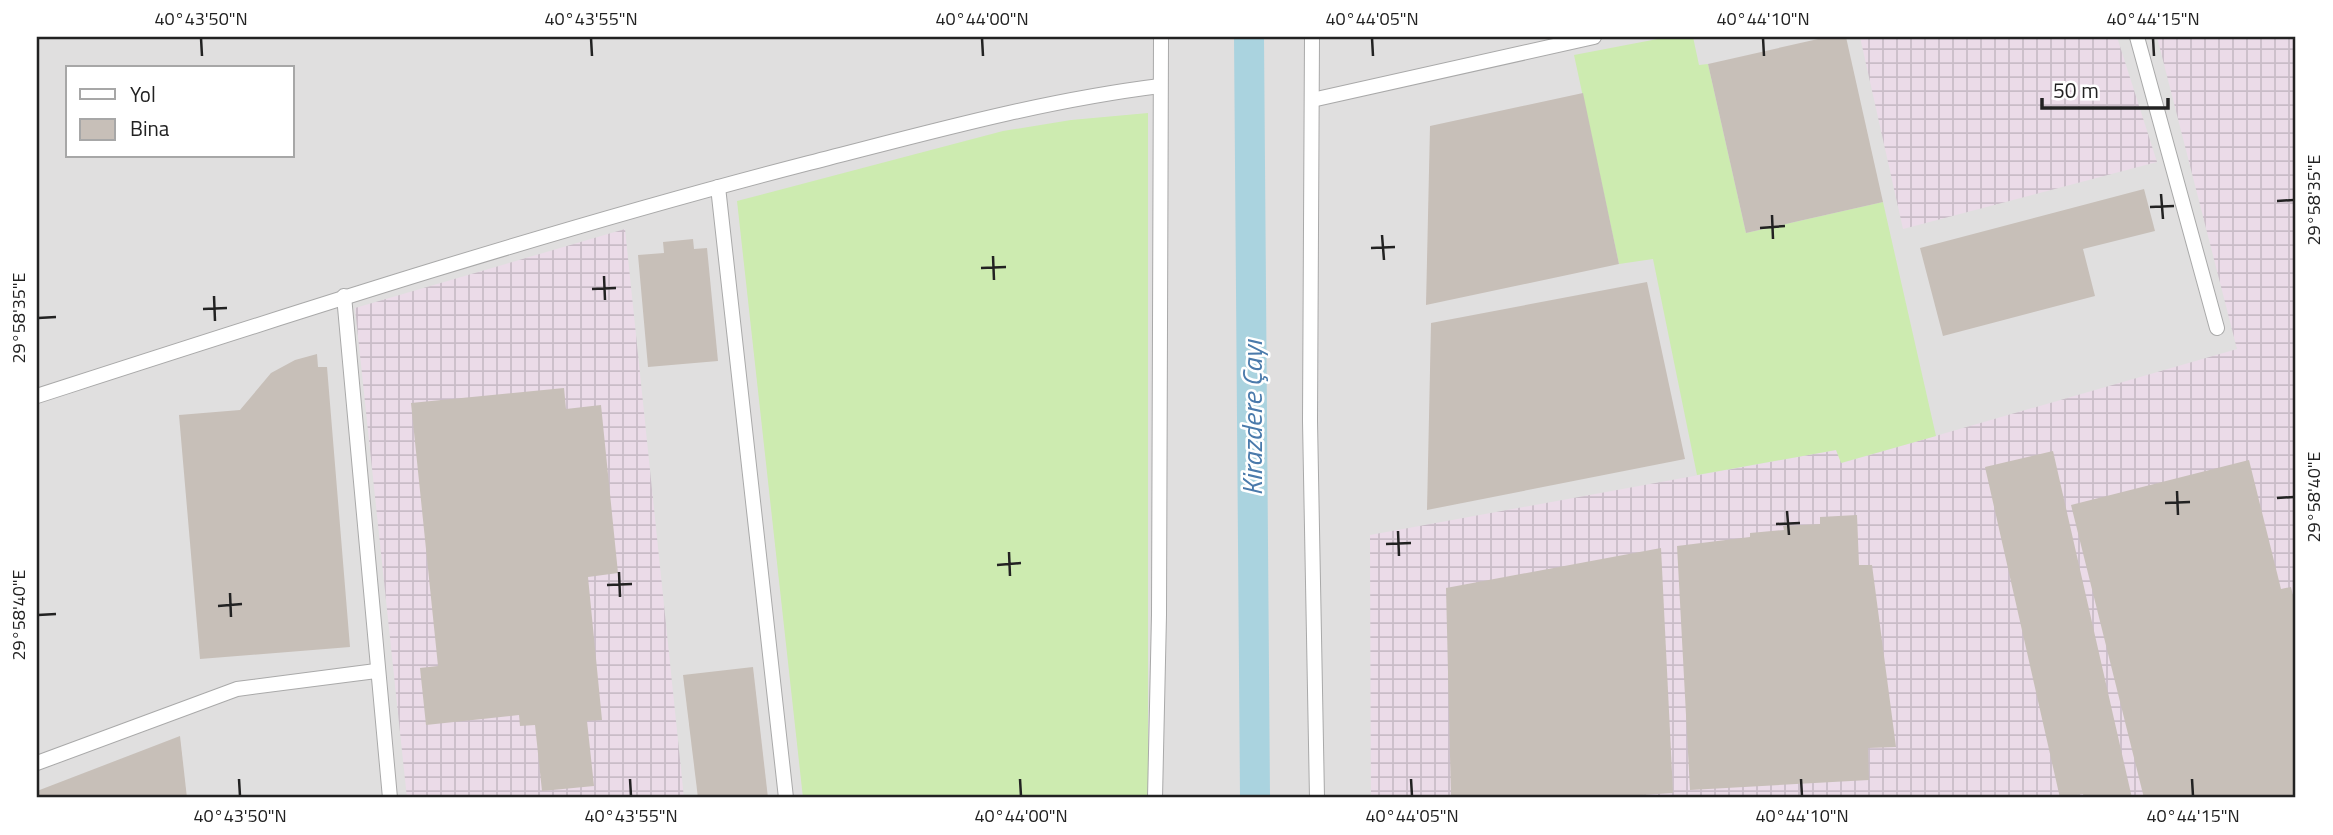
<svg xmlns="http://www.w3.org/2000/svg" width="2333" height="835" viewBox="0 0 2333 835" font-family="'Titillium Web',sans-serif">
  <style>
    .residential { fill: #e0dfdf; fill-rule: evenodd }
    .industrial { fill: url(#industrial-grid) }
    .grass { fill: #cdebb0 }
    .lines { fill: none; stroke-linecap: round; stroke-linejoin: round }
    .river { stroke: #aad3df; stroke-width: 30 }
    .building { fill: #c7bfb8 }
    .minor-casing { stroke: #a9a9a9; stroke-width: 16 }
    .minor { stroke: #fff; stroke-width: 14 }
    .ticks { fill: none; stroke: #222; stroke-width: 2.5 }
    .labels { text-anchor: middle; stroke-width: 5; stroke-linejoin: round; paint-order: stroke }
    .water-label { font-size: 28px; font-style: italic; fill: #4a7aab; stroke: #fff }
    .neatline { fill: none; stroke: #222; stroke-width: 2.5 }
    .ticks-label { font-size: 18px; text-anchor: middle; fill: #222 }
  </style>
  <defs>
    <pattern id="industrial-grid" width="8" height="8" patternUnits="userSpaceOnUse" patternTransform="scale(1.75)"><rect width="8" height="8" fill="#ebdbe8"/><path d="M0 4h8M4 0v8" fill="none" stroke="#c9bcc7"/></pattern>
  </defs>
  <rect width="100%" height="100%" fill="#f2efe9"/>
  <path class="residential" d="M37 37H2296V798H37ZM68 68H292V156H68Z"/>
  <g class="industrial">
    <polygon points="1860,37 2117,37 2157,162 1903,229"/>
    <polygon points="2157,37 2296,37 2296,798 1371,798 1370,535 1836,450 1842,463 2237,349"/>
    <polygon points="625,229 684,798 407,798 355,308"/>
  </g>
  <g class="grass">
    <polygon points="1668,37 1693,37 1699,65 1708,64 1746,233 1883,202 1936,436 1841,463 1836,450 1697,475 1653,259 1619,264 1574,55"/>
    <polygon points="1148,113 1148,798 803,798 737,201 1003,131 1071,120"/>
  </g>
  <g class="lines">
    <polyline class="river" points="1249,37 1255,798"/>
  </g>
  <g class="building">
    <polygon points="1827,37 1846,37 1883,202 1746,233 1708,64"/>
    <polygon points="1583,93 1619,264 1426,305 1430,126"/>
    <polygon points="2144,189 2155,231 2083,249 2095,296 1943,336 1920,248"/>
    <polygon points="693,239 694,249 707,248 718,361 648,367 638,255 664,253 663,242"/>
    <polygon points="1647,282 1685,459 1427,510 1431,323"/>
    <polygon points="317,354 318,367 327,367 350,647 200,659 179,415 240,410 271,373 295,360"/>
    <polygon points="564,388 566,409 601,405 618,573 588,577 602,720 587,721 594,786 542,791 535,725 520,726 519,715 426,725 420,668 438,666 411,403"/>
    <polygon points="2053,451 2132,798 2084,798 2083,794 2060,798 1985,467"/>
    <polygon points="2249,460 2281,589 2291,587 2296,608 2296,798 2144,798 2071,505"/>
    <polygon points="1857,515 1859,565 1872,565 1896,747 1868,748 1869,780 1690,790 1677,546 1750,537 1750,533 1784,530 1783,526 1820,524 1820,517"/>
    <polygon points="1661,548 1673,793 1596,798 1451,798 1446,588"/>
    <polygon points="753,667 768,798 698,798 683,675"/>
    <polygon points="180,736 187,798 37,798 37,791"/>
  </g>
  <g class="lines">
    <g class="minor-casing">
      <g id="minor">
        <polyline points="1312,37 1310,421 1317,798"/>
        <polyline points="2137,37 2217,328"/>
        <polyline points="1312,100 1594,37"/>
        <polyline points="718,187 786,798"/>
        <polyline points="344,296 390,798"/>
        <path d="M37 396C291 314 546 231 805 164 923 134 1039 101 1160 86"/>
        <polyline points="37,763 237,689 376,671"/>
        <polyline points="1155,798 1159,615 1161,37"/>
      </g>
    </g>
    <use href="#minor" class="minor"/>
  </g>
  <path class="ticks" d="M201 38 202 56M591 38 592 56M982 38 983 56M1372 38 1373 56M1763 38 1764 56M2153 38 2154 56M2161 194 2163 219M2277 201 2294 200M2150 207 2174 206M1772 215 1773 239M1760 228 1785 226M1382 235 1384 260M1371 248 1395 247M993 256 994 280M981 268 1006 267M604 276 605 300M592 289 616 288M214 296 215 321M203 309 227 308M38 318 56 317M2177 491 2178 515M2277 498 2294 497M2165 503 2190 502M1787 511 1789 535M1776 524 1800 523M1398 531 1399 556M1386 544 1411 543M1009 552 1010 576M997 565 1021 563M619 572 620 597M607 585 632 584M230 593 231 617M218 606 242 604M38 615 56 614M239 779 240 796M630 779 631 796M1020 779 1021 796M1411 779 1412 796M1801 779 1802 796M2192 779 2193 796"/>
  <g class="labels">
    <g class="water-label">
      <text transform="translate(1252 418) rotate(-90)" y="10">Kirazdere Çayı</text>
    </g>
  </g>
  <rect width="2333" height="835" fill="none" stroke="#ffffff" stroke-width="77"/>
  <rect x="66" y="66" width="228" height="91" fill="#ffffff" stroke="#a7a7a7" stroke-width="2"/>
  <rect x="80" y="89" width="35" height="10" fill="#ffffff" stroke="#a7a7a7" stroke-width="2"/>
  <text x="130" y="102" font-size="21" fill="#222222">Yol</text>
  <rect x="80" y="119" width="35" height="21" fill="#c7bfb8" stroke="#a7a7a7" stroke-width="2"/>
  <text x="130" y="136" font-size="21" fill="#222222">Bina</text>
  <path d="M2042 98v10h126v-10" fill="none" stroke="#222222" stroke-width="3.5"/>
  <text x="2053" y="98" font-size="21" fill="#222222" stroke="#ffffff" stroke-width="5" paint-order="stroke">50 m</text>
  <rect x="38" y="38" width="2256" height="758" class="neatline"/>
  <g class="ticks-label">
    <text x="201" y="25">40°43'50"N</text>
    <text x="591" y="25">40°43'55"N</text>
    <text x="982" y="25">40°44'00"N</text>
    <text x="1372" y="25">40°44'05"N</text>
    <text x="1763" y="25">40°44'10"N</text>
    <text x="2153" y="25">40°44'15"N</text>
    <text transform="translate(2314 200) rotate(-90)" y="6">29°58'35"E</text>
    <text transform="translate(19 318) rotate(-90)" y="6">29°58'35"E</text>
    <text transform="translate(2314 497) rotate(-90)" y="6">29°58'40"E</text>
    <text transform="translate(19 615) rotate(-90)" y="6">29°58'40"E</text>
    <text x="240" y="822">40°43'50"N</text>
    <text x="631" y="822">40°43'55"N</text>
    <text x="1021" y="822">40°44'00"N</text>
    <text x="1412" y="822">40°44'05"N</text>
    <text x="1802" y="822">40°44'10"N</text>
    <text x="2193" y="822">40°44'15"N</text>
  </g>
</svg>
